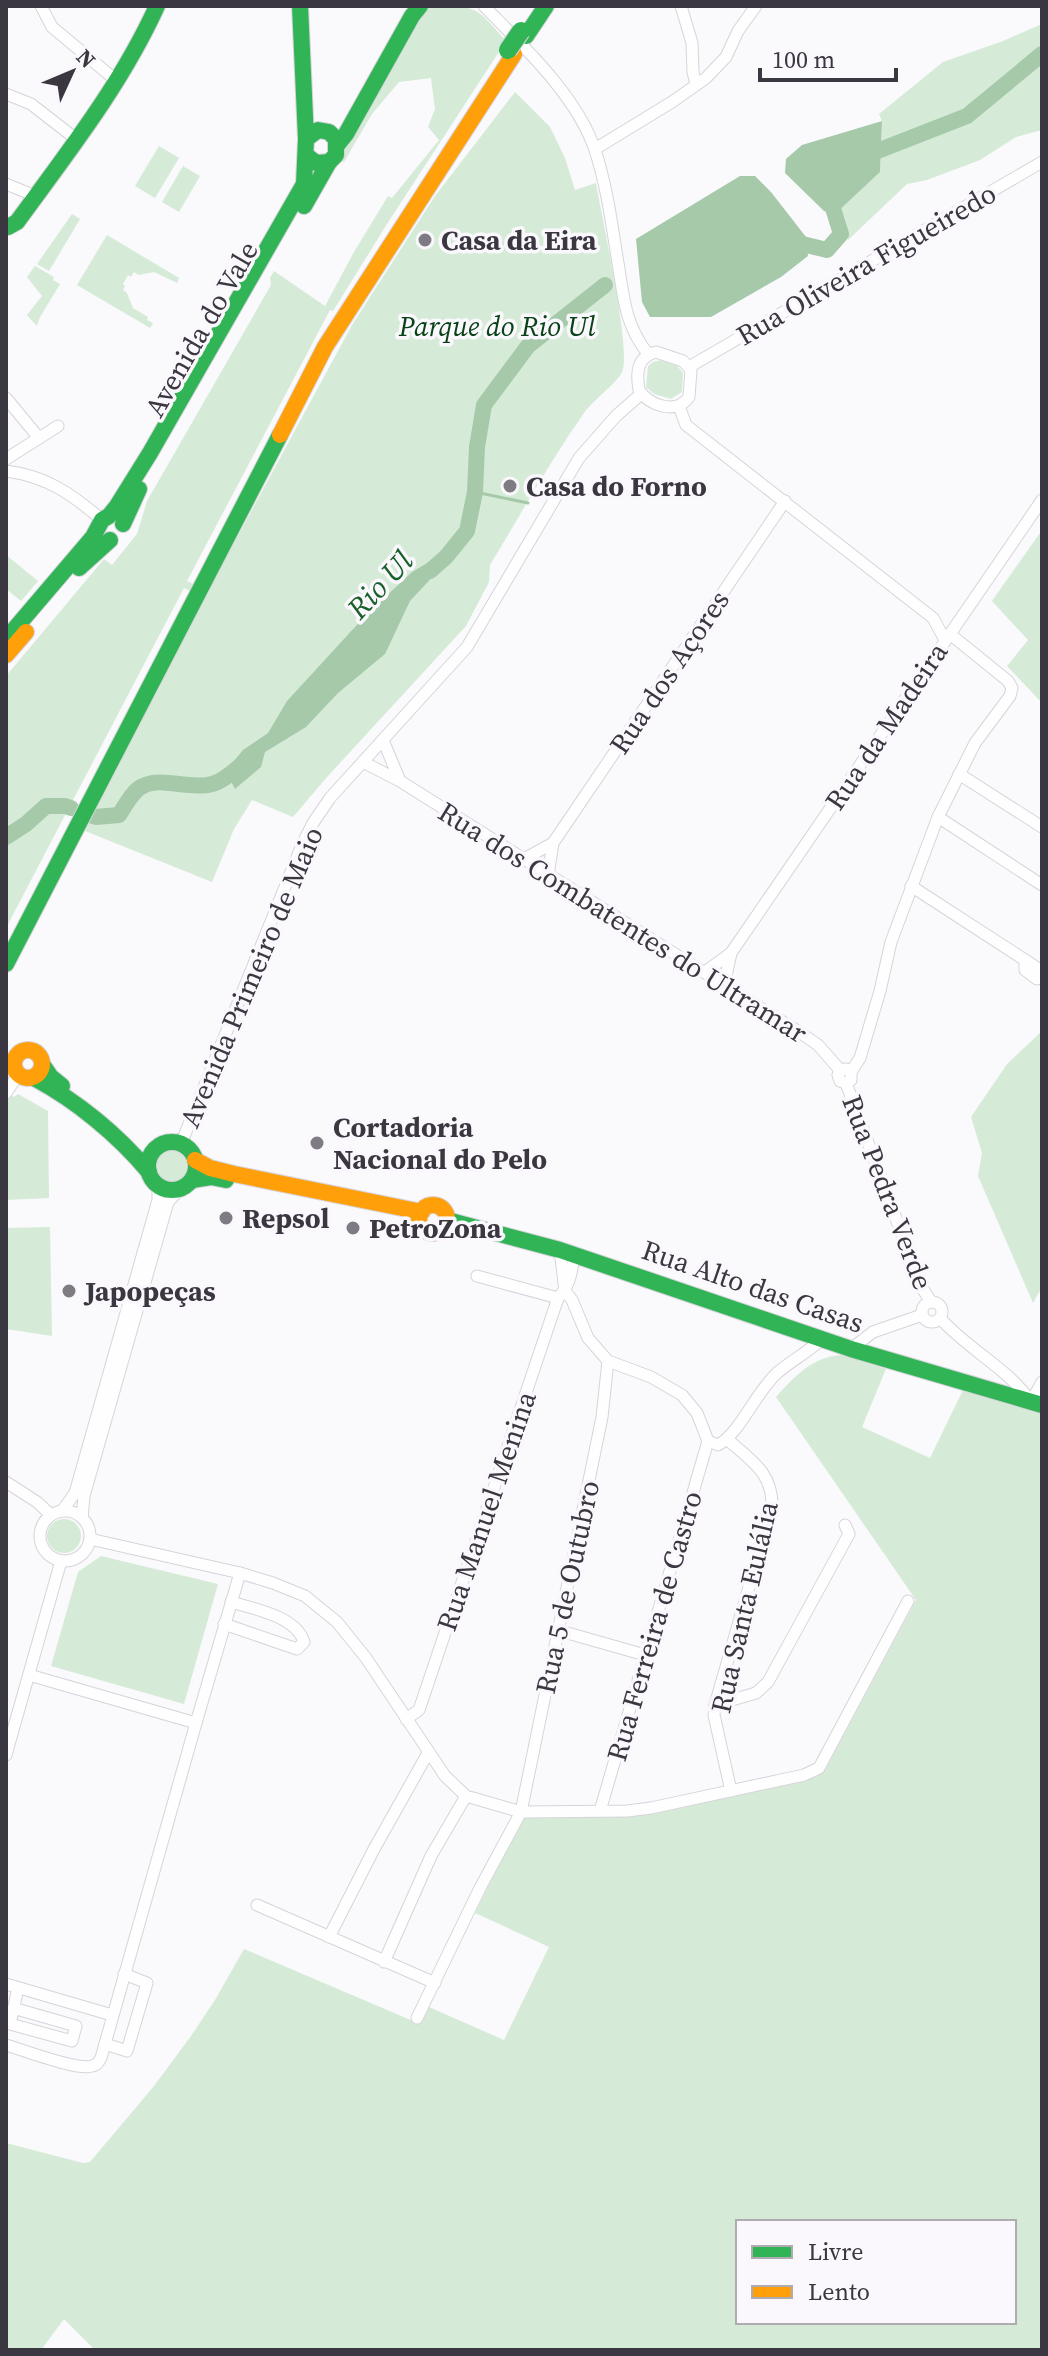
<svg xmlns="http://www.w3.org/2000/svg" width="1048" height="2356" viewBox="0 0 1048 2356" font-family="'Source Serif 4',serif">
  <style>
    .green { fill: #d5ebd7; fill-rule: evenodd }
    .water { fill: #a6c9aa }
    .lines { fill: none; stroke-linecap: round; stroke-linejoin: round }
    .stream { stroke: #a6c9aa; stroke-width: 3 }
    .river { stroke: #a6c9aa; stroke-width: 16 }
    .street-casing { stroke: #d6d4da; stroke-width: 13 }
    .fast-casing { stroke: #d6d4da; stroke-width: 18 }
    .slow-casing { stroke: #d6d4da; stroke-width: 18 }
    .street { stroke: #fefeff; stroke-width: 11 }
    .fast { stroke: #30b455; stroke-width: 16 }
    .slow { stroke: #ff9f0a; stroke-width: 16 }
    .fast-bridge-casing { stroke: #d6d5d8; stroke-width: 20; stroke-linecap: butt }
    .fast-bridge { stroke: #30b455; stroke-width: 18 }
    .poi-dot { fill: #7e7b82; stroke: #faf8fd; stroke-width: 3 }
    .labels { text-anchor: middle; stroke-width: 7; stroke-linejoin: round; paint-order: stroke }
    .poi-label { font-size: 28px; font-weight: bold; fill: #3b3740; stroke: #faf8fd; text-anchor: start }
    .street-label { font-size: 28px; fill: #3b3740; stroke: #faf8fd }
    .park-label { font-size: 28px; font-style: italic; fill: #084217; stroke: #faf8fd }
    .water-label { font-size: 30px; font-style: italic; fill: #176128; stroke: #faf8fd }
  </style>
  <rect width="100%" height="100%" fill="#faf9fc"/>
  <g class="green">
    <path d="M432 6C479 6 476 7 506 41L387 224 333 311 330 310 187 581 208 591 352 325 435 196 515 92 550 127 565 158 575 190 596 183C601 213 632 352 622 372 617 383 593 400 584 413 550 461 521 514 490 565L489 582 466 626 327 777 293 817 252 800 234 829 212 882 85 831 204 598 184 588 6 928V676L104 559 112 565 137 534 147 501 271 285 270 278 274 271 325 306 354 252 388 196 392 198 439 140 428 127 435 109 431 78 399 82 372 114 344 162 340 158 426 9Z"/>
    <polygon points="1042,24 1042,130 1016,137 980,160 927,180 907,184 848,240 836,212 880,172 882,121 879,114 943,62 1003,41"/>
    <polygon points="159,146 179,158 155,198 135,186"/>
    <polygon points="183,166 200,176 179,212 162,202"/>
    <polygon points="72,214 80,219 49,271 37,264"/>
    <polygon points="107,235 179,278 177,283 154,272 139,275 134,272 131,277 128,275 123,284 125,286 123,290 127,293 133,308 148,317 147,320 153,323 150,328 77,285"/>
    <polygon points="35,266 54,277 53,280 60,284 40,317 37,326 27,315 42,296 27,277"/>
    <polygon points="662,360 677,366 683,373 682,392 671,399 654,394 646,387 648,366 653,362"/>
    <polygon points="1042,530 1042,703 1007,666 1028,640 992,601"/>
    <polygon points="6,555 38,581 21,601 6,589"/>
    <polygon points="1042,1031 1042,1287 1033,1303 978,1176 982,1153 971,1117 1007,1064"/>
    <polygon points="18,1094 48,1111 49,1198 6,1200 6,1102 11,1095 14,1097"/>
    <circle cx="173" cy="1166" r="17"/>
    <polygon points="50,1227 52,1336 6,1329 6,1228"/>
    <path d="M842 1355 886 1369 862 1427 930 1458 963 1390 1042 1412V2350H95L64 2319 41 2350H6V2143L83 2163 90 2162 154 2086 191 2036 215 2000 244 1949 420 2024 429 2007 504 2040 549 1947 475 1913 522 1818 645 1815 816 1777 825 1770 916 1600 776 1397C794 1377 813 1356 842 1355ZM738 2222H1014V2322H738Z"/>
    <circle cx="64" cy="1536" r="17"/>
    <polygon points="101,1556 218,1584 184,1704 51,1666 78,1572"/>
  </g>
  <g class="water">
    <polygon points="882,121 880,172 835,214 824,211 785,173 786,159 802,145"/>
    <polygon points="740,176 755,176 771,192 806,237 808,256 781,277 711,317 650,317 642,302 636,239"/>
    <polygon points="439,556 446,557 438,571 410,601 385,654 338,693 306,727 265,752 261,767 235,789 226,771 243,750 268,733 287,701 366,615 412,572"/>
  </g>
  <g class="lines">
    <polyline class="stream" points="475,492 528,503"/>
    <g class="river">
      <polyline points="862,157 967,116 1042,54"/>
      <polyline points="786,240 827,250 841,234 832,205 835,194"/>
      <polyline points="430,571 446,557 467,531 475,492 477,447 484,405 528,346 605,285"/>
      <path d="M90 815 96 817 119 815C125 806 133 790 143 786 150 782 161 782 169 783 208 787 215 790 244 762"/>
      <polyline points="6,837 26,824 46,806 65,806 71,808"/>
    </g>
    <g class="street-casing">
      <g id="street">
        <polyline points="41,6 52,27 112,77"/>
        <path d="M484 6C523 46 577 96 595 150 607 186 612 226 618 263 624 299 625 325 648 354"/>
        <polyline points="681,6 692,43 693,72 696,84"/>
        <polyline points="6,94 31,104 76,139"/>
        <polyline points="595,149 672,102 706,78 726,57 738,31 756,6"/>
        <polyline points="6,184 28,193"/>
        <path d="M656 352 683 361 691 370 689 397C676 415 650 406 639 390 636 372 637 357 656 352Z"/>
        <polyline points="689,367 1042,162"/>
        <polyline points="6,398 39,438"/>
        <polyline points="679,406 686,425 933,618 945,640"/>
        <polyline points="6,459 58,426"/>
        <path d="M6 471C46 476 72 494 102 520"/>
        <polyline points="383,740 400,781"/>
        <polyline points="363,762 400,781 802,1034 818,1045 840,1070"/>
        <polyline points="959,774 1042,827"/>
        <polyline points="938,817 1042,885"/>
        <polyline points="524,859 553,843"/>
        <polyline points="548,875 553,843 785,501"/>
        <polyline points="911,886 1042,971"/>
        <polyline points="1025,962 1025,970 1037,979 1042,977"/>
        <polyline points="705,972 731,953 1042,500"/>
        <polyline points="724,985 731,953"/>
        <polyline points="851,1072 846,1069 840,1070 838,1075 840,1081 846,1083 851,1080 851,1072 860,1058 880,991 891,942 938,817 975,743 1010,696 1012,688 1008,681 950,634"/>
        <polyline points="846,1083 921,1286 931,1302"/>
        <polyline points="6,1093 18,1075"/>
        <polyline points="181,1144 302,845 313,823 330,798 467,647 579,458 616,416 641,394"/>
        <path d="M560 1250 565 1291 572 1300 588 1338 608 1361 651 1377 682 1395 697 1413 708 1441 718 1445C740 1433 756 1392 777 1373 791 1361 808 1352 822 1339"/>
        <polyline points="477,1276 558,1298"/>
        <circle cx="932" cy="1312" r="10"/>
        <path d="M940 1318C967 1349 1008 1368 1031 1402L1042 1382"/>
        <polyline points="851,1349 873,1332 922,1315"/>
        <path d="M728 1440C751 1460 773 1473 772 1507L715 1705 714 1715 731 1791"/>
        <polyline points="6,1482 37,1502 51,1515"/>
        <circle cx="65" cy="1536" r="25"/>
        <polyline points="62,1511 75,1493 158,1200 158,1185"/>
        <polyline points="82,1518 84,1496 168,1202 180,1189"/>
        <polyline points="90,1539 240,1573 273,1583 305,1596 337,1622 366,1658 445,1776 466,1796 521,1812 627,1811 651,1808 804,1775 819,1768 908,1601"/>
        <path d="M224 1624 297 1649 304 1642C296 1616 254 1609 231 1602"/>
        <polyline points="557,1630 645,1655"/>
        <polyline points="715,1705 756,1693 768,1682 849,1534 845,1525"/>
        <path d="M406 1719 419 1710 558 1298C570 1285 572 1272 574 1255"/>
        <polyline points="196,1723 240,1573"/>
        <polyline points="6,1755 61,1561"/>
        <polyline points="600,1811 708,1441"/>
        <polyline points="257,1905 435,1983"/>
        <polyline points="329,1937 374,1849 428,1753"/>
        <polyline points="384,1962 431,1856 466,1796"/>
        <polyline points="6,1984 112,2015"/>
        <polyline points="13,2008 76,2026 72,2041 10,2024 18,1988"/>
        <polyline points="417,2018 480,1888 521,1812 602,1417 608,1361"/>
        <polyline points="105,2044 127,2051 147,1983 124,1974"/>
        <path d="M6 2045C23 2050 78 2071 92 2066 98 2065 98 2062 101 2058L196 1723 29 1675"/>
      </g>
    </g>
    <g class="fast-casing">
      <g id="fast">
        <polyline points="300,6 306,139"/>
        <polyline points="526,36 546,6"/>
        <polyline points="338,144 346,134 412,16 420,6"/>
        <polyline points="304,206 329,162"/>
        <path d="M8 227 17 222C68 152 121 85 157 6"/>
        <polyline points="123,524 139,489"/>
        <polyline points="79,568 110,540"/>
        <polyline points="6,639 93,537 102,520 109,516 117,506 150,453 304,184 306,139 318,130 329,132 336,139 336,155 329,162 316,163 306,155"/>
        <polyline points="6,964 280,435"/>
        <polyline points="42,1064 51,1077 62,1086"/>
        <path d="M34 1078C77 1101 118 1135 149 1172"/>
        <circle cx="172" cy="1166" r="24"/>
        <polyline points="192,1180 211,1177 226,1180"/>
        <polyline points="447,1220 560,1250 851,1349 1042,1405"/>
      </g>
    </g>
    <g class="slow-casing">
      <g id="slow">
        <polyline points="280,435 325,347 514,54"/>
        <polyline points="6,655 26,632"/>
        <circle cx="28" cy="1064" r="14"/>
        <polyline points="195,1160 210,1168 234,1174 422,1212"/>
        <circle cx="433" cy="1219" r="14"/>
      </g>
    </g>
    <use href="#street" class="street"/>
    <use href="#fast" class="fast"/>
    <use href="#slow" class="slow"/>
    <g class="fast-bridge-casing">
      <polyline id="fast-bridge" points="508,50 521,31"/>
    </g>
    <use href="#fast-bridge" class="fast-bridge"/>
  </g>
  <g class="poi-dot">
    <circle cx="425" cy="240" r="8"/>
    <circle cx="510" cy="486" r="8"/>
    <circle cx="317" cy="1143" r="8"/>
    <circle cx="226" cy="1218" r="8"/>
    <circle cx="353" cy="1228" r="8"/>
    <circle cx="69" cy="1291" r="8"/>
  </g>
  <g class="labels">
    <g class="poi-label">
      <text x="441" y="250">Casa da Eira</text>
      <text x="526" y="496">Casa do Forno</text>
      <text x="333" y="1137">Cortadoria<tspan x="333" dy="32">Nacional do Pelo</tspan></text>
      <text x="242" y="1228">Repsol</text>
      <text x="369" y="1238">PetroZona</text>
      <text x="85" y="1301">Japopeças</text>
    </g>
    <g class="street-label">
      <text transform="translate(866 264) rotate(-30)" y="10">Rua Oliveira Figueiredo</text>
      <text transform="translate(201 329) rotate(-60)" y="10">Avenida do Vale</text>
      <text transform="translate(669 672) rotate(-56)" y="10">Rua dos Açores</text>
      <text transform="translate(886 726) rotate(-56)" y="10">Rua da Madeira</text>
      <text transform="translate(623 922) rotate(32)" y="10">Rua dos Combatentes do Ultramar</text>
      <text transform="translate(251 977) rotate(-67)" y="10">Avenida Primeiro de Maio</text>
      <text transform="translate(888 1192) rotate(69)" y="10">Rua Pedra Verde</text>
      <text transform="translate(753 1286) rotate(19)" y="10">Rua Alto das Casas</text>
      <text transform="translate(486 1511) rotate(-71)" y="10">Rua Manuel Menina</text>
      <text transform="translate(567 1587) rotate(-78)" y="10">Rua 5 de Outubro</text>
      <text transform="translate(744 1607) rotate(-77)" y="10">Rua Santa Eulália</text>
      <text transform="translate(654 1626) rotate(-74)" y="10">Rua Ferreira de Castro</text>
    </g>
    <g class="park-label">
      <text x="497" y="336">Parque do Rio Ul</text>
    </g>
    <g class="water-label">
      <text transform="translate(380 585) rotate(-47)" y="10">Rio Ul</text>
    </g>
  </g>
  <rect width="1048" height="2356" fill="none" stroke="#3b3740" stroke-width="16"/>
  <rect x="736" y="2220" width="280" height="104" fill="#faf8fd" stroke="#aeabb1" stroke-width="2"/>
  <rect x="752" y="2246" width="40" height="12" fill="#30b455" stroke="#aeabb1" stroke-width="2"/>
  <text x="808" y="2260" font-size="24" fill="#3b3740">Livre</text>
  <rect x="752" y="2286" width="40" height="12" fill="#ff9f0a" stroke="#aeabb1" stroke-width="2"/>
  <text x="808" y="2300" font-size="24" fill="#3b3740">Lento</text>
  <g transform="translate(72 72) rotate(46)" stroke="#faf8fd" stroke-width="6" paint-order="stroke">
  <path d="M0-6L14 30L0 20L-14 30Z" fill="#3b3740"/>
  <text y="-12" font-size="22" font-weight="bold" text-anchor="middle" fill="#3b3740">N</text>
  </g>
  <path d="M760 68v12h136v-12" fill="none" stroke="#3b3740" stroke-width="4"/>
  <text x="772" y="68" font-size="24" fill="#3b3740" stroke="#faf8fd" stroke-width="6" paint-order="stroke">100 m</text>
</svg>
